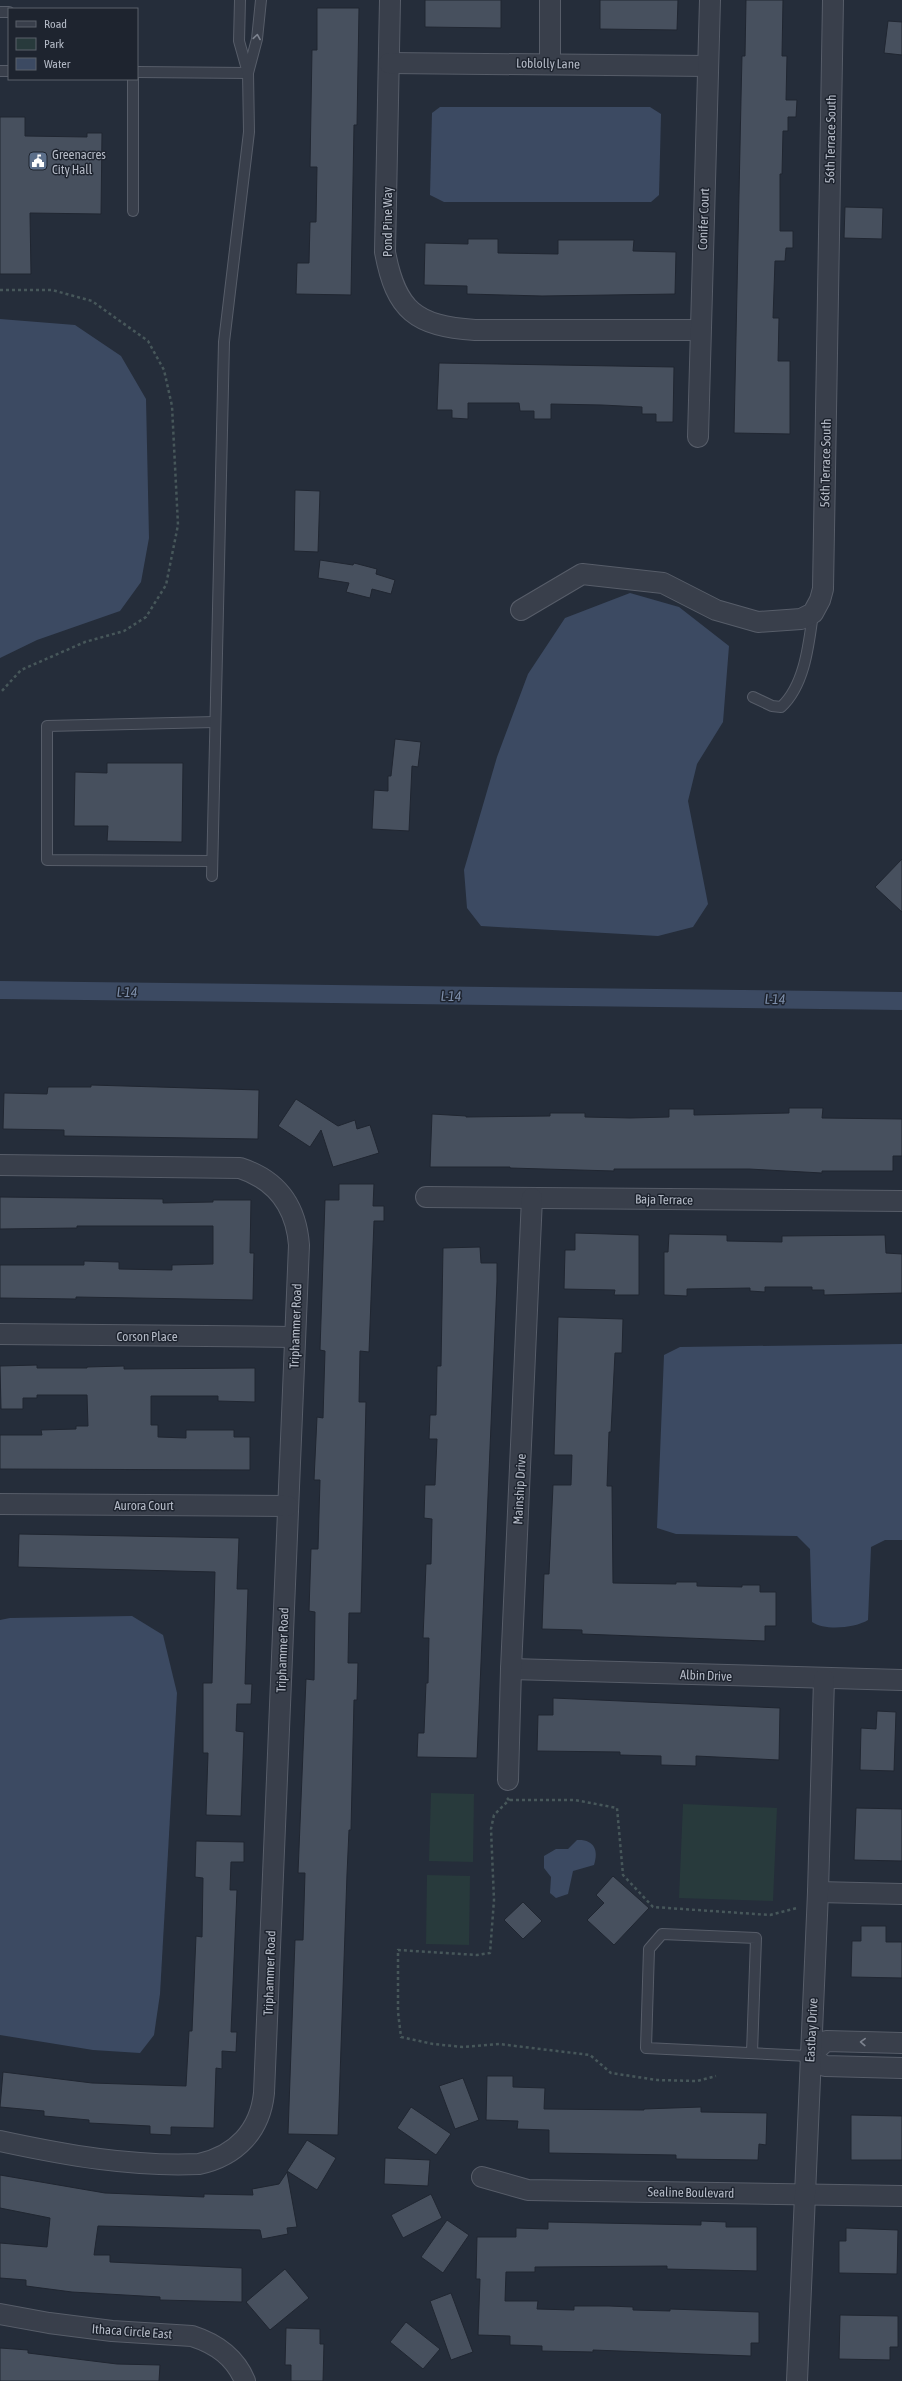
<svg xmlns="http://www.w3.org/2000/svg" width="902" height="2381" viewBox="0 0 902 2381" font-family="'Asap Condensed',sans-serif">
  <style>
    .green { fill: #283a3c }
    .water { fill: #3c4a62 }
    .lines { fill: none; stroke-linecap: round; stroke-linejoin: round }
    .canal { stroke: #3c4a62; stroke-width: 18 }
    .building { fill: #47505e; stroke: #202631 }
    .lane-casing { stroke: #575d69; stroke-width: 12 }
    .street-casing { stroke: #575d69; stroke-width: 22 }
    .path { stroke: #47575a; stroke-width: 2.5; stroke-dasharray: 3 3; stroke-linecap: butt }
    .lane { stroke: #393f4b; stroke-width: 10 }
    .street { stroke: #393f4b; stroke-width: 20 }
    .oneway { stroke: #7d838f }
    .labels { text-anchor: middle; stroke-width: 3; stroke-linejoin: round; paint-order: stroke }
    .street-label { font-size: 13px; fill: #b4bac6; stroke: #1e242f }
    .poi-label { font-size: 13px; fill: #b4bac6; stroke: #1e242f; text-anchor: start }
    .water-label { font-size: 14px; font-style: italic; fill: #7e8fab; stroke: #1e242f }
  </style>
  <rect width="100%" height="100%" fill="#252d3a"/>
  <g class="green">
    <polygon points="431,1793 474,1794 473,1862 429,1861"/>
    <polygon points="683,1804 777,1808 773,1901 679,1898"/>
    <polygon points="427,1875 470,1876 469,1945 426,1944"/>
  </g>
  <g class="water">
    <polygon points="440,107 650,107 661,114 659,195 651,202 444,202 430,195 432,113"/>
    <polygon points="0,319 75,325 121,356 146,399 149,538 141,582 120,611 37,640 0,658"/>
    <polygon points="630,593 679,607 729,646 723,722 697,764 688,801 708,904 693,927 658,936 481,926 467,908 464,870 497,757 528,674 565,618"/>
    <path d="M902 1344V1540H885L871 1547 868 1620C855 1628 825 1631 812 1622L810 1549 797 1536 676 1534 657 1528 664 1355 680 1347Z"/>
    <polygon points="132,1616 163,1635 177,1693 160,1994 154,2035 140,2053 93,2050 0,2035 0,1620 10,1618"/>
    <path d="M577 1840C594 1839 599 1850 594 1865L573 1871 568 1894 556 1898 550 1893 551 1877 544 1868V1856L556 1849H568Z"/>
  </g>
  <g class="lines">
    <polyline class="canal" points="0,990 902,1001"/>
  </g>
  <g class="building">
    <polygon points="425,0 501,0 501,28 425,27"/>
    <polygon points="600,0 678,0 677,30 600,29"/>
    <polygon points="746,0 783,0 782,56 787,56 786,100 797,100 796,117 788,117 788,131 783,131 782,174 780,174 780,231 793,231 793,248 786,248 785,261 775,261 773,318 779,318 778,361 790,361 790,434 734,433 741,99 742,56 745,56"/>
    <polygon points="317,8 359,8 357,125 354,125 351,295 296,294 297,263 309,263 310,222 316,222 317,167 310,167 312,50 317,50"/>
    <polygon points="888,21 902,22 902,55 884,53"/>
    <polygon points="0,117 25,117 25,136 87,137 87,133 102,133 101,214 30,213 31,274 0,274"/>
    <polygon points="845,207 883,208 882,239 844,238"/>
    <polygon points="468,239 498,239 498,253 558,254 558,240 634,240 633,251 676,252 675,294 542,296 467,294 467,286 424,285 425,243 468,244"/>
    <polygon points="439,363 674,367 673,422 656,422 656,414 642,414 642,407 602,405 551,404 551,419 534,419 534,411 520,411 519,403 468,403 468,419 452,418 452,410 437,410"/>
    <polygon points="295,490 320,491 318,552 294,551"/>
    <polygon points="320,560 353,565 354,563 377,569 376,574 395,580 391,594 372,589 370,598 346,592 349,583 318,578"/>
    <polygon points="395,739 421,742 418,767 412,766 409,831 372,829 374,790 388,791 388,776 391,776"/>
    <polygon points="107,763 183,763 182,842 107,841 108,826 74,826 75,772 107,773"/>
    <polygon points="902,859 902,912 875,887"/>
    <polygon points="91,1085 259,1090 258,1139 64,1136 64,1130 3,1129 4,1093 47,1094 48,1087 91,1087"/>
    <polygon points="296,1099 338,1126 355,1120 357,1129 370,1125 379,1153 333,1167 321,1130 310,1147 278,1126"/>
    <polygon points="789,1108 823,1108 822,1118 902,1119 902,1156 893,1156 893,1171 822,1171 822,1173 749,1169 614,1169 614,1171 510,1168 510,1167 430,1167 432,1114 466,1116 466,1117 550,1116 550,1113 585,1113 585,1117 630,1118 669,1117 669,1109 694,1109 694,1115 789,1113"/>
    <polygon points="339,1184 374,1184 373,1206 384,1206 384,1221 374,1221 369,1352 360,1351 359,1402 366,1402 361,1613 349,1613 348,1663 358,1663 357,1700 354,1700 351,1830 349,1830 347,1874 338,2135 288,2134 295,1940 303,1940 305,1873 298,1873 306,1679 314,1680 315,1612 309,1611 311,1549 318,1549 320,1480 314,1480 317,1417 323,1418 325,1351 320,1350 325,1200 339,1200"/>
    <polygon points="0,1197 163,1199 163,1203 213,1202 213,1200 251,1200 250,1253 254,1253 253,1300 76,1297 76,1299 0,1298 0,1265 84,1265 84,1261 119,1262 119,1269 172,1270 172,1265 213,1264 213,1226 77,1226 77,1228 0,1229"/>
    <polygon points="575,1233 639,1235 639,1295 614,1295 615,1290 564,1289 565,1250 575,1250"/>
    <polygon points="669,1234 727,1235 727,1241 782,1242 782,1236 885,1235 886,1253 902,1254 902,1293 824,1295 824,1290 812,1290 812,1287 765,1287 765,1292 750,1291 750,1288 687,1289 687,1296 664,1295 664,1252 668,1252"/>
    <polygon points="480,1247 481,1263 497,1263 497,1282 477,1758 417,1757 418,1733 424,1733 426,1683 428,1683 429,1638 423,1638 426,1564 431,1564 432,1519 424,1518 425,1485 435,1485 437,1439 429,1439 430,1415 436,1415 437,1366 441,1366 443,1248"/>
    <polygon points="558,1317 623,1319 622,1353 615,1353 611,1432 609,1432 607,1486 612,1486 613,1583 676,1584 676,1582 697,1582 697,1586 742,1587 742,1585 760,1585 760,1592 776,1592 776,1626 765,1626 765,1641 582,1634 582,1630 542,1629 544,1574 549,1574 553,1485 571,1485 572,1455 554,1455"/>
    <polygon points="37,1365 37,1368 87,1368 87,1367 124,1366 124,1369 255,1368 255,1402 218,1401 218,1396 151,1396 151,1425 158,1425 158,1437 186,1438 186,1430 234,1430 234,1437 250,1437 250,1470 0,1469 0,1435 42,1435 41,1430 76,1429 76,1426 88,1426 87,1395 37,1395 37,1398 23,1398 23,1409 1,1409 0,1366"/>
    <polygon points="19,1534 239,1538 237,1589 248,1589 245,1684 252,1684 251,1704 237,1704 236,1731 244,1732 241,1816 206,1815 208,1753 203,1753 203,1683 212,1683 215,1572 18,1567"/>
    <polygon points="553,1698 780,1708 779,1760 696,1756 696,1766 661,1765 661,1756 620,1755 620,1752 537,1751 538,1715 553,1715"/>
    <polygon points="877,1711 896,1712 894,1771 860,1770 861,1728 876,1729"/>
    <polygon points="856,1808 902,1809 902,1861 854,1860"/>
    <polygon points="196,1841 244,1842 244,1862 231,1862 230,1890 237,1890 231,2032 237,2032 236,2052 222,2051 222,2069 216,2068 214,2128 171,2127 171,2135 150,2134 150,2126 89,2123 89,2120 44,2116 44,2111 0,2107 3,2072 92,2083 186,2086 189,2031 192,2031 196,1936 202,1937 203,1878 195,1877"/>
    <polygon points="613,1876 649,1908 614,1945 587,1920 604,1903 596,1895"/>
    <polygon points="523,1902 542,1921 523,1939 504,1920"/>
    <polygon points="861,1926 886,1926 886,1942 902,1942 902,1978 851,1977 852,1941 861,1941"/>
    <polygon points="487,2076 513,2076 513,2087 545,2088 544,2109 644,2110 644,2109 701,2107 701,2112 767,2113 766,2145 759,2144 758,2160 676,2159 676,2155 549,2153 549,2130 517,2129 518,2121 486,2120"/>
    <polygon points="463,2078 479,2120 455,2129 439,2086"/>
    <polygon points="411,2107 451,2134 436,2155 397,2128"/>
    <polygon points="851,2115 902,2116 902,2160 851,2160"/>
    <polygon points="307,2140 336,2158 317,2190 287,2171"/>
    <polygon points="385,2158 430,2160 428,2186 384,2184"/>
    <polygon points="287,2172 297,2227 287,2228 288,2234 262,2239 260,2230 98,2226 94,2255 110,2255 110,2262 242,2268 242,2302 160,2300 160,2297 72,2292 26,2286 26,2280 0,2278 0,2243 47,2247 50,2218 0,2208 0,2175 105,2193 204,2197 204,2194 253,2195 252,2189 279,2184"/>
    <polygon points="431,2194 442,2218 403,2238 391,2215"/>
    <polygon points="447,2220 469,2235 443,2273 421,2257"/>
    <polygon points="701,2221 726,2222 726,2227 757,2227 757,2271 667,2269 667,2266 535,2267 535,2272 506,2272 505,2301 538,2301 537,2309 574,2310 574,2306 609,2306 633,2307 633,2310 670,2311 670,2309 759,2312 759,2343 751,2343 751,2356 593,2350 593,2352 542,2351 542,2346 510,2345 510,2336 478,2335 480,2279 476,2279 477,2237 516,2237 516,2228 548,2229 548,2222 701,2225"/>
    <polygon points="846,2228 898,2230 897,2274 839,2273 839,2241 846,2241"/>
    <polygon points="285,2269 309,2298 270,2330 246,2302"/>
    <polygon points="451,2293 473,2352 451,2360 430,2301"/>
    <polygon points="840,2315 898,2316 898,2347 890,2347 890,2360 839,2359"/>
    <polygon points="406,2322 440,2349 423,2369 390,2342"/>
    <polygon points="286,2328 320,2329 320,2344 324,2344 323,2381 291,2381 291,2365 285,2365"/>
    <polygon points="0,2348 28,2350 28,2353 117,2364 160,2365 159,2381 0,2381"/>
  </g>
  <g class="lines">
    <g class="lane-casing">
      <g id="lane">
        <polyline points="0,12 9,12"/>
        <polyline points="0,71 9,71"/>
        <polyline points="137,72 248,73"/>
        <polyline points="248,73 257,39 261,0"/>
        <polyline points="133,211 133,79"/>
        <path d="M753 697 772 706 781 707C805 685 809 643 813 613"/>
        <polyline points="212,861 47,860 47,726 215,722"/>
        <polyline points="212,876 224,342 249,132 248,73 239,41 240,0"/>
        <polyline points="752,2053 756,1938 662,1934 649,1949 646,2048 809,2056"/>
      </g>
    </g>
    <g class="street-casing">
      <g id="street">
        <path d="M390 0 385 252C396 311 416 326 475 330H700"/>
        <polyline points="389,63 708,66"/>
        <polyline points="550,63 550,0"/>
        <polyline points="698,437 710,0"/>
        <polyline points="521,610 582,574 663,583 716,610 758,622 801,619 813,613 820,600 823,589 833,0"/>
        <path d="M0 1165 240 1168C277 1180 296 1206 299 1245L264 2093C260 2131 236 2156 199 2164 132 2167 65 2155 0 2141"/>
        <polyline points="426,1197 902,1201"/>
        <polyline points="0,1334 295,1337"/>
        <polyline points="0,1504 288,1506"/>
        <polyline points="511,1669 902,1680"/>
        <polyline points="508,1780 511,1669 532,1198"/>
        <polyline points="818,1892 902,1894"/>
        <polyline points="902,2043 826,2041 809,2056 825,2066 902,2068"/>
        <polyline points="482,2177 528,2190 902,2196"/>
        <path d="M0 2314 49 2323 112 2331 192 2336C217 2344 235 2357 245 2381"/>
        <polyline points="797,2381 818,1892 824,1679"/>
      </g>
    </g>
    <g class="path">
      <polyline points="0,290 52,290 92,301 148,341 164,370 172,406 178,525 166,585 146,617 124,631 85,642 21,670 0,693"/>
      <polyline points="507,1798 509,1800 494,1815 491,1829 494,1900 490,1953 477,1955 398,1950 398,2012 401,2037 433,2044 463,2047 499,2044 590,2055 611,2073 657,2080 697,2081 716,2076"/>
      <polyline points="510,1800 575,1800 617,1808 623,1875 653,1907 770,1915 797,1908"/>
    </g>
    <use href="#lane" class="lane"/>
    <use href="#street" class="street"/>
  </g>
  <defs><path id="oneway-chevron" d="M-2-3.5L2.5 0L-2 3.5" fill="none" stroke-width="1.6" stroke-linecap="round" stroke-linejoin="round"/></defs>
  <g class="oneway">
    <use href="#oneway-chevron" transform="translate(257 37) rotate(-81)"/>
    <use href="#oneway-chevron" transform="translate(863 2042) rotate(-178)"/>
  </g>
  <defs>
    <g id="civic-square" transform="scale(1)"><rect x="-9" y="-9" width="18" height="18" rx="4" fill="#5c6f8a" stroke="#1e242f"/><path d="M-.6-6.5H3V-4.5H.6V-3L4-1V1h2V6H-6V1h2V-1L-.6-3ZM-1.2 2.5V6h2.4V2.5Z" fill="#fff"/></g>
  </defs>
  <g fill-rule="evenodd">
    <use href="#civic-square" x="38" y="161"/>
  </g>
  <g class="labels">
    <g class="street-label">
      <text transform="translate(548 63) rotate(1)" y="5">Loblolly Lane</text>
      <text transform="translate(830 139) rotate(-89)" y="5">56th Terrace South</text>
      <text transform="translate(703 219) rotate(-88)" y="5">Conifer Court</text>
      <text transform="translate(387 222) rotate(-90)" y="5">Pond Pine Way</text>
      <text transform="translate(825 463) rotate(-89)" y="5">56th Terrace South</text>
      <text transform="translate(664 1199) rotate(1)" y="5">Baja Terrace</text>
      <text transform="translate(295 1326) rotate(-88)" y="5">Triphammer Road</text>
      <text x="147" y="1341">Corson Place</text>
      <text transform="translate(519 1489) rotate(-87)" y="5">Mainship Drive</text>
      <text x="144" y="1510">Aurora Court</text>
      <text transform="translate(282 1650) rotate(-88)" y="5">Triphammer Road</text>
      <text transform="translate(706 1675) rotate(2)" y="5">Albin Drive</text>
      <text transform="translate(269 1973) rotate(-88)" y="5">Triphammer Road</text>
      <text transform="translate(811 2030) rotate(-87)" y="5">Eastbay Drive</text>
      <text transform="translate(691 2192) rotate(1)" y="5">Sealine Boulevard</text>
      <text transform="translate(132 2331) rotate(4)" y="5">Ithaca Circle East</text>
    </g>
    <g class="poi-label">
      <text x="52" y="159">Greenacres<tspan x="52" dy="15">City Hall</tspan></text>
    </g>
    <g class="water-label">
      <text transform="translate(127 992) rotate(1)" y="5">L-14</text>
      <text transform="translate(451 996) rotate(1)" y="5">L-14</text>
      <text transform="translate(775 999) rotate(1)" y="5">L-14</text>
    </g>
  </g>
  <rect x="8" y="8" width="130" height="72" fill="#1e242f" stroke="#5a606b"/>
  <rect x="16" y="21" width="20" height="6" fill="#393f4b" stroke="#5a606b"/>
  <text x="44" y="28" font-size="12" fill="#b4bac6">Road</text>
  <rect x="16" y="38" width="20" height="12" fill="#283a3c" stroke="#5a606b"/>
  <text x="44" y="48" font-size="12" fill="#b4bac6">Park</text>
  <rect x="16" y="58" width="20" height="12" fill="#3c4a62" stroke="#5a606b"/>
  <text x="44" y="68" font-size="12" fill="#b4bac6">Water</text>
</svg>
